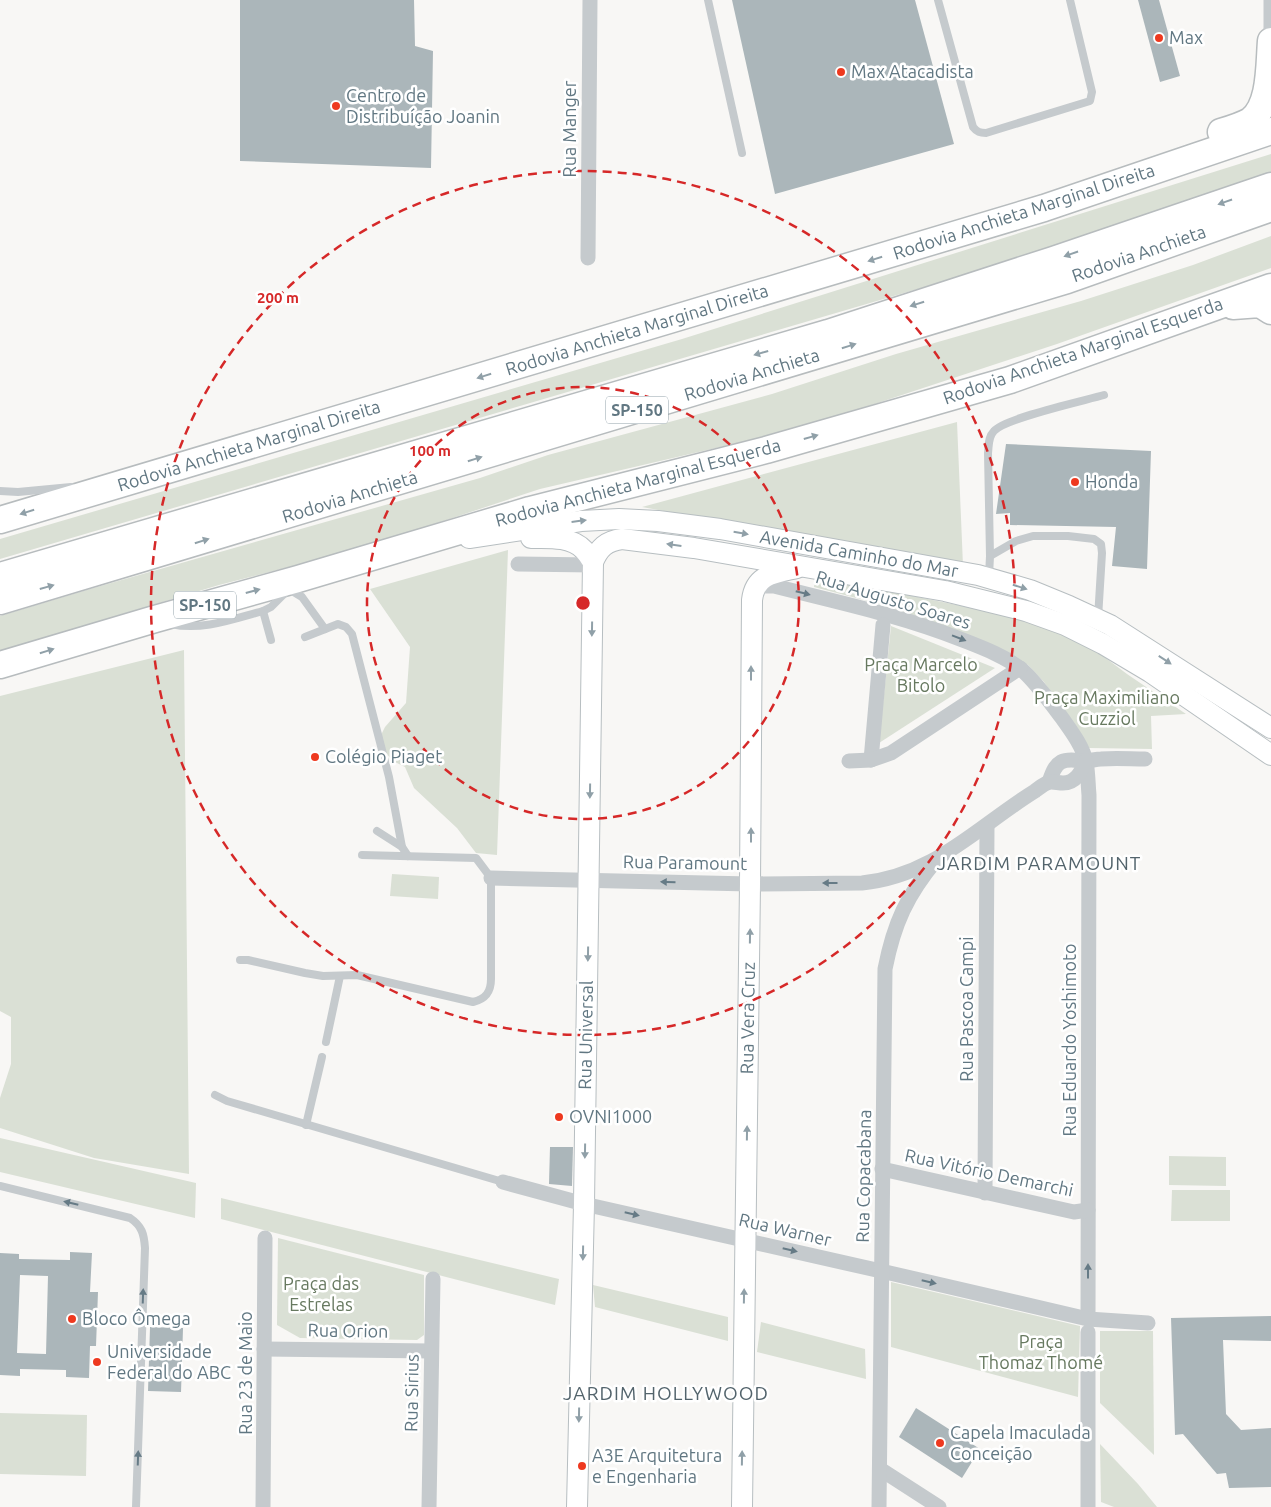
<svg xmlns="http://www.w3.org/2000/svg" width="1271" height="1507" viewBox="0 0 1271 1507" font-family="Ubuntu,sans-serif">
  <style>
    .green { fill: #dae0d5 }
    .building { fill: #abb6ba; fill-rule: evenodd }
    .lines { fill: none; stroke-linecap: round; stroke-linejoin: round }
    .secondary-casing { stroke: #b7bec1; stroke-width: 22 }
    .highway-casing { stroke: #b7bcbe; stroke-width: 29 }
    .lane { stroke: #c5cacd; stroke-width: 8 }
    .street { stroke: #c5cacd; stroke-width: 15 }
    .secondary { stroke: #fff; stroke-width: 20 }
    .highway { stroke: #fff; stroke-width: 26 }
    .oneway { fill: #90a0a8 }
    .oneway2 { fill: #667b86 }
    .ring { fill: none; stroke: #d62828; stroke-width: 2.5; stroke-dasharray: 9 6 }
    .poi-dot { fill: #ee391f; stroke: #fff; stroke-width: 2 }
    .labels { text-anchor: middle; stroke-width: 5; stroke-linejoin: round; paint-order: stroke }
    .shield { fill: #fff; stroke: #90a0a8; stroke-width: 1 }
    .shield-label { font-size: 16px; font-weight: bold; fill: #617782 }
    .poi-label { font-size: 18px; fill: #617782; stroke: #fff; text-anchor: start }
    .street-label { font-size: 18px; fill: #617782; stroke: #fff }
    .park-label { font-size: 18px; fill: #677960; stroke: #fff }
    .neighbourhood-label { font-size: 19px; letter-spacing: 1px; fill: #53646c; stroke: #fff }
    .centre { fill: #d62828; stroke: #fff; stroke-width: 2.5 }
    .ring-label { font-size: 15px; text-anchor: middle; font-weight: bold; fill: #d62828; stroke: #fff; stroke-width: 5; stroke-linejoin: round; paint-order: stroke }
  </style>
  <rect width="100%" height="100%" fill="#f8f7f5"/>
  <g class="green">
    <polygon points="1271,154 1271,175 1115,231 0,559 0,539 682,339"/>
    <polygon points="1271,236 1271,268 1057,344 817,423 793,430 540,489 359,549 219,585 0,651 0,616 90,589 480,478 548,455 772,394 896,354 1081,301 1193,265"/>
    <polygon points="957,422 963,566 642,507"/>
    <polygon points="508,550 497,855 476,853 457,828 414,788 405,767 393,761 377,743 385,727 406,703 410,647 370,589"/>
    <polygon points="815,576 1025,619 1087,644 1127,674 1186,714 1151,716 1152,749 1089,748 1044,682 1028,665 991,646 931,622 875,603 814,587"/>
    <polygon points="891,626 995,668 879,743"/>
    <polygon points="184,650 189,1174 94,1158 0,1128 0,1098 11,1064 11,1017 0,1011 0,696"/>
    <polygon points="392,874 439,877 438,899 390,896"/>
    <polygon points="0,1138 196,1183 195,1218 0,1172"/>
    <polygon points="1169,1156 1226,1157 1226,1186 1169,1185"/>
    <polygon points="1172,1190 1230,1190 1230,1221 1171,1221"/>
    <polygon points="221,1198 559,1279 555,1305 221,1219"/>
    <polygon points="278,1238 424,1275 424,1335 417,1340 300,1338 277,1325"/>
    <polygon points="891,1282 1080,1326 1078,1397 891,1347"/>
    <polygon points="593,1285 728,1317 728,1341 595,1307"/>
    <polygon points="761,1322 865,1349 866,1379 757,1352"/>
    <polygon points="1100,1331 1153,1331 1154,1455 1100,1403"/>
    <polygon points="0,1413 87,1415 86,1476 0,1474"/>
    <polygon points="1100,1444 1138,1484 1157,1507 1114,1507 1101,1502"/>
  </g>
  <g class="building">
    <polygon points="240,0 414,0 415,46 433,51 431,168 240,161"/>
    <polygon points="732,0 915,0 954,144 775,194"/>
    <polygon points="1138,0 1159,0 1180,76 1160,82"/>
    <polygon points="1006,444 1151,451 1147,569 1112,566 1116,527 1010,525 1010,513 996,514"/>
    <polygon points="550,1147 573,1147 572,1186 549,1184"/>
    <path d="M70 1252 92 1253 90 1292H98L96 1346H90L89 1378 66 1377V1370L20 1369V1376L0 1375V1253L19 1254V1259L70 1260ZM20 1275 48 1276 46 1354 17 1353Z"/>
    <polygon points="1271,1316 1271,1341 1223,1340 1226,1414 1241,1430 1271,1428 1271,1487 1229,1488 1226,1473 1217,1474 1183,1434 1175,1435 1171,1318"/>
    <polygon points="150,1327 183,1328 181,1392 148,1391"/>
    <polygon points="916,1408 980,1449 962,1478 899,1437"/>
  </g>
  <g class="lines">
    <g class="secondary-casing">
      <g id="secondary">
        <polyline points="469,538 581,521 619,519 658,521 720,529 978,575 1030,590 1069,606 1110,625 1271,728"/>
        <path d="M531 538C548 538 571 536 584 550 587 553 590 558 593 562"/>
        <path d="M577 1507 584 1204 593 562C599 548 606 541 622 539L694 548 945 591 1026 611 1065 625 1103 644 1150 672 1271 755"/>
        <path d="M742 1507 750 884 752 600C755 574 775 573 797 568"/>
      </g>
    </g>
    <g class="highway-casing">
      <g id="highway">
        <path d="M1221 132C1231 129 1241 126 1250 121 1271 106 1269 65 1271 41"/>
        <polyline points="1233,306 1260,304 1271,311"/>
        <polyline points="0,520 1044,208 1271,131"/>
        <polyline points="0,576 828,333 1053,260 1271,186"/>
        <polyline points="0,601 1067,280 1271,208"/>
        <polyline points="0,665 155,619 298,579 530,510 766,450 1010,380 1271,287"/>
      </g>
    </g>
    <g class="lane">
      <polyline points="708,0 742,153"/>
      <path d="M938 0 973 127C977 132 980 133 986 133L1090 101 1092 92 1070 0"/>
      <polyline points="0,491 18,492 71,487"/>
      <path d="M990 556 988 453C989 445 988 437 994 431 1005 418 1083 401 1104 395"/>
      <polyline points="989,576 990,556 1016,541 1033,536 1068,536 1094,539 1101,544 1102,553 1098,618"/>
      <polyline points="289,589 302,597 325,629"/>
      <polyline points="263,611 271,640"/>
      <path d="M171 624C202 631 233 619 263 611L271 607 287 591"/>
      <polyline points="305,637 338,624 346,627 352,634 389,777 402,847 408,856"/>
      <polyline points="377,831 402,847"/>
      <path d="M240 960H248L305 973 323 976 357 975 473 1002C486 999 491 992 491 979V878L476 858 362 855"/>
      <polyline points="326,1042 340,976"/>
      <polyline points="215,1095 227,1101 503,1182"/>
      <polyline points="306,1125 322,1057"/>
      <path d="M0 1186 130 1218C142 1226 144 1234 145 1248L136 1507"/>
    </g>
    <g class="street">
      <polyline points="1271,41 1271,0"/>
      <polyline points="588,258 590,0"/>
      <polyline points="518,564 593,565"/>
      <path d="M755 586H774C837 602 899 615 960 639 980 647 1003 655 1021 669 1037 683 1049 701 1062 718 1071 731 1082 745 1086 761 1088 772 1088 784 1089 795L1088 1319"/>
      <polyline points="871,760 883,625"/>
      <polyline points="849,761 871,760 891,753 1020,668"/>
      <path d="M1049 782C1052 774 1054 766 1061 762 1069 758 1077 761 1085 761 1090 761 1096 759 1101 759 1116 758 1131 759 1145 759"/>
      <path d="M491 878 750 884 862 883C934 876 977 827 1035 791 1039 788 1046 782 1051 782 1055 782 1059 783 1063 783 1076 783 1081 772 1086 761"/>
      <polyline points="882,1169 1065,1210 1074,1212 1088,1210"/>
      <polyline points="503,1182 584,1204 881,1271 1088,1319 1148,1323"/>
      <polyline points="985,1193 987,826"/>
      <polyline points="264,1349 431,1351"/>
      <polyline points="880,1469 939,1507"/>
      <polyline points="263,1507 265,1238"/>
      <polyline points="429,1507 433,1279"/>
      <path d="M879 1507 885 969C894 923 907 895 937 859"/>
      <polyline points="1088,1507 1088,1332"/>
    </g>
    <use href="#secondary" class="secondary"/>
    <use href="#highway" class="highway"/>
  </g>
  <defs><path id="oneway-solid" d="M-6-.8H1V-3.2L6.5 0L1 3.2V.8H-6Z" transform="scale(1.25)"/></defs>
  <g class="oneway">
    <use href="#oneway-solid" transform="translate(1225 202) rotate(161)"/>
    <use href="#oneway-solid" transform="translate(1071 254) rotate(161)"/>
    <use href="#oneway-solid" transform="translate(875 259) rotate(163)"/>
    <use href="#oneway-solid" transform="translate(917 304) rotate(162)"/>
    <use href="#oneway-solid" transform="translate(849 346) rotate(-17)"/>
    <use href="#oneway-solid" transform="translate(761 353) rotate(164)"/>
    <use href="#oneway-solid" transform="translate(484 376) rotate(163)"/>
    <use href="#oneway-solid" transform="translate(811 437) rotate(-16)"/>
    <use href="#oneway-solid" transform="translate(475 459) rotate(-17)"/>
    <use href="#oneway-solid" transform="translate(27 512) rotate(163)"/>
    <use href="#oneway-solid" transform="translate(579 521) rotate(-7)"/>
    <use href="#oneway-solid" transform="translate(741 533) rotate(10)"/>
    <use href="#oneway-solid" transform="translate(202 541) rotate(-17)"/>
    <use href="#oneway-solid" transform="translate(674 545) rotate(-172)"/>
    <use href="#oneway-solid" transform="translate(47 587) rotate(-16)"/>
    <use href="#oneway-solid" transform="translate(1020 587) rotate(17)"/>
    <use href="#oneway-solid" transform="translate(253 591) rotate(-15)"/>
    <use href="#oneway-solid" transform="translate(592 629) rotate(91)"/>
    <use href="#oneway-solid" transform="translate(47 651) rotate(-17)"/>
    <use href="#oneway-solid" transform="translate(1165 660) rotate(33)"/>
    <use href="#oneway-solid" transform="translate(751 673) rotate(-90)"/>
    <use href="#oneway-solid" transform="translate(590 791) rotate(91)"/>
    <use href="#oneway-solid" transform="translate(751 835) rotate(-90)"/>
    <use href="#oneway-solid" transform="translate(750 936) rotate(-89)"/>
    <use href="#oneway-solid" transform="translate(588 954) rotate(91)"/>
    <use href="#oneway-solid" transform="translate(747 1133) rotate(-89)"/>
    <use href="#oneway-solid" transform="translate(585 1151) rotate(91)"/>
    <use href="#oneway-solid" transform="translate(583 1253) rotate(91)"/>
    <use href="#oneway-solid" transform="translate(744 1296) rotate(-89)"/>
    <use href="#oneway-solid" transform="translate(579 1415) rotate(91)"/>
    <use href="#oneway-solid" transform="translate(742 1458) rotate(-89)"/>
  </g>
  <g class="oneway2">
    <use href="#oneway-solid" transform="translate(803 593) rotate(14)"/>
    <use href="#oneway-solid" transform="translate(959 638) rotate(21)"/>
    <use href="#oneway-solid" transform="translate(668 882) rotate(-179)"/>
    <use href="#oneway-solid" transform="translate(830 883) rotate(180)"/>
    <use href="#oneway-solid" transform="translate(71 1203) rotate(-167)"/>
    <use href="#oneway-solid" transform="translate(632 1214) rotate(13)"/>
    <use href="#oneway-solid" transform="translate(790 1250) rotate(13)"/>
    <use href="#oneway-solid" transform="translate(1088 1271) rotate(-90)"/>
    <use href="#oneway-solid" transform="translate(929 1282) rotate(13)"/>
    <use href="#oneway-solid" transform="translate(143 1296) rotate(-88)"/>
    <use href="#oneway-solid" transform="translate(138 1458) rotate(-88)"/>
  </g>
  <g class="ring">
    <circle cx="583" cy="603" r="216"/>
    <circle cx="583" cy="603" r="432"/>
  </g>
  <g class="poi-dot">
    <circle cx="1159" cy="38" r="5"/>
    <circle cx="841" cy="72" r="5"/>
    <circle cx="336" cy="106" r="5"/>
    <circle cx="1075" cy="482" r="5"/>
    <circle cx="315" cy="757" r="5"/>
    <circle cx="559" cy="1117" r="5"/>
    <circle cx="72" cy="1319" r="5"/>
    <circle cx="97" cy="1362" r="5"/>
    <circle cx="940" cy="1443" r="5"/>
    <circle cx="582" cy="1466" r="5"/>
  </g>
  <g class="labels">
    <g class="shield">
      <rect x="606" y="396.5" width="62" height="27" rx="4"/>
      <rect x="174" y="591.5" width="62" height="27" rx="4"/>
    </g>
    <g class="shield-label">
      <text x="637" y="416">SP-150</text>
      <text x="205" y="611">SP-150</text>
    </g>
    <g class="poi-label">
      <text x="1169" y="44">Max</text>
      <text x="851" y="78">Max Atacadista</text>
      <text x="346" y="102">Centro de<tspan x="346" dy="21">Distribuíção Joanin</tspan></text>
      <text x="1085" y="488">Honda</text>
      <text x="325" y="763">Colégio Piaget</text>
      <text x="569" y="1123">OVNI1000</text>
      <text x="82" y="1325">Bloco Ômega</text>
      <text x="107" y="1358">Universidade<tspan x="107" dy="21">Federal do ABC</tspan></text>
      <text x="950" y="1439">Capela Imaculada<tspan x="950" dy="21">Conceição</tspan></text>
      <text x="592" y="1462">A3E Arquitetura<tspan x="592" dy="21">e Engenharia</tspan></text>
    </g>
    <g class="street-label">
      <text transform="translate(570 129) rotate(-90)" y="6">Rua Manger</text>
      <text transform="translate(1024 212) rotate(-18)" y="6">Rodovia Anchieta Marginal Direita</text>
      <text transform="translate(1139 254) rotate(-19)" y="6">Rodovia Anchieta</text>
      <text transform="translate(637 330) rotate(-17)" y="6">Rodovia Anchieta Marginal Direita</text>
      <text transform="translate(1083 351) rotate(-19)" y="6">Rodovia Anchieta Marginal Esquerda</text>
      <text transform="translate(752 375) rotate(-17)" y="6">Rodovia Anchieta</text>
      <text transform="translate(249 446) rotate(-17)" y="6">Rodovia Anchieta Marginal Direita</text>
      <text transform="translate(638 483) rotate(-15)" y="6">Rodovia Anchieta Marginal Esquerda</text>
      <text transform="translate(350 497) rotate(-17)" y="6">Rodovia Anchieta</text>
      <text transform="translate(859 554) rotate(10)" y="6">Avenida Caminho do Mar</text>
      <text transform="translate(893 600) rotate(17)" y="6">Rua Augusto Soares</text>
      <text transform="translate(685 863) rotate(1)" y="6">Rua Paramount</text>
      <text transform="translate(967 1009) rotate(-90)" y="6">Rua Pascoa Campi</text>
      <text transform="translate(748 1018) rotate(-89)" y="6">Rua Vera Cruz</text>
      <text transform="translate(586 1035) rotate(-89)" y="6">Rua Universal</text>
      <text transform="translate(1070 1040) rotate(-90)" y="6">Rua Eduardo Yoshimoto</text>
      <text transform="translate(989 1173) rotate(12)" y="6">Rua Vitório Demarchi</text>
      <text transform="translate(864 1176) rotate(-89)" y="6">Rua Copacabana</text>
      <text transform="translate(785 1230) rotate(13)" y="6">Rua Warner</text>
      <text transform="translate(348 1331) rotate(1)" y="6">Rua Orion</text>
      <text transform="translate(246 1373) rotate(-90)" y="6">Rua 23 de Maio</text>
      <text transform="translate(412 1393) rotate(-89)" y="6">Rua Sirius</text>
    </g>
    <g class="park-label">
      <text x="921" y="671">Praça Marcelo<tspan x="921" dy="21">Bitolo</tspan></text>
      <text x="1107" y="704">Praça Maximiliano<tspan x="1107" dy="21">Cuzziol</tspan></text>
      <text x="321" y="1290">Praça das<tspan x="321" dy="21">Estrelas</tspan></text>
      <text x="1041" y="1348">Praça<tspan x="1041" dy="21">Thomaz Thomé</tspan></text>
    </g>
    <g class="neighbourhood-label">
      <text x="1039" y="870">JARDIM PARAMOUNT</text>
      <text x="666" y="1400">JARDIM HOLLYWOOD</text>
    </g>
  </g>
  <circle cx="583" cy="603" r="8" class="centre"/>
  <g class="ring-label">
    <text x="278" y="303">200 m</text>
    <text x="430" y="456">100 m</text>
  </g>
</svg>
